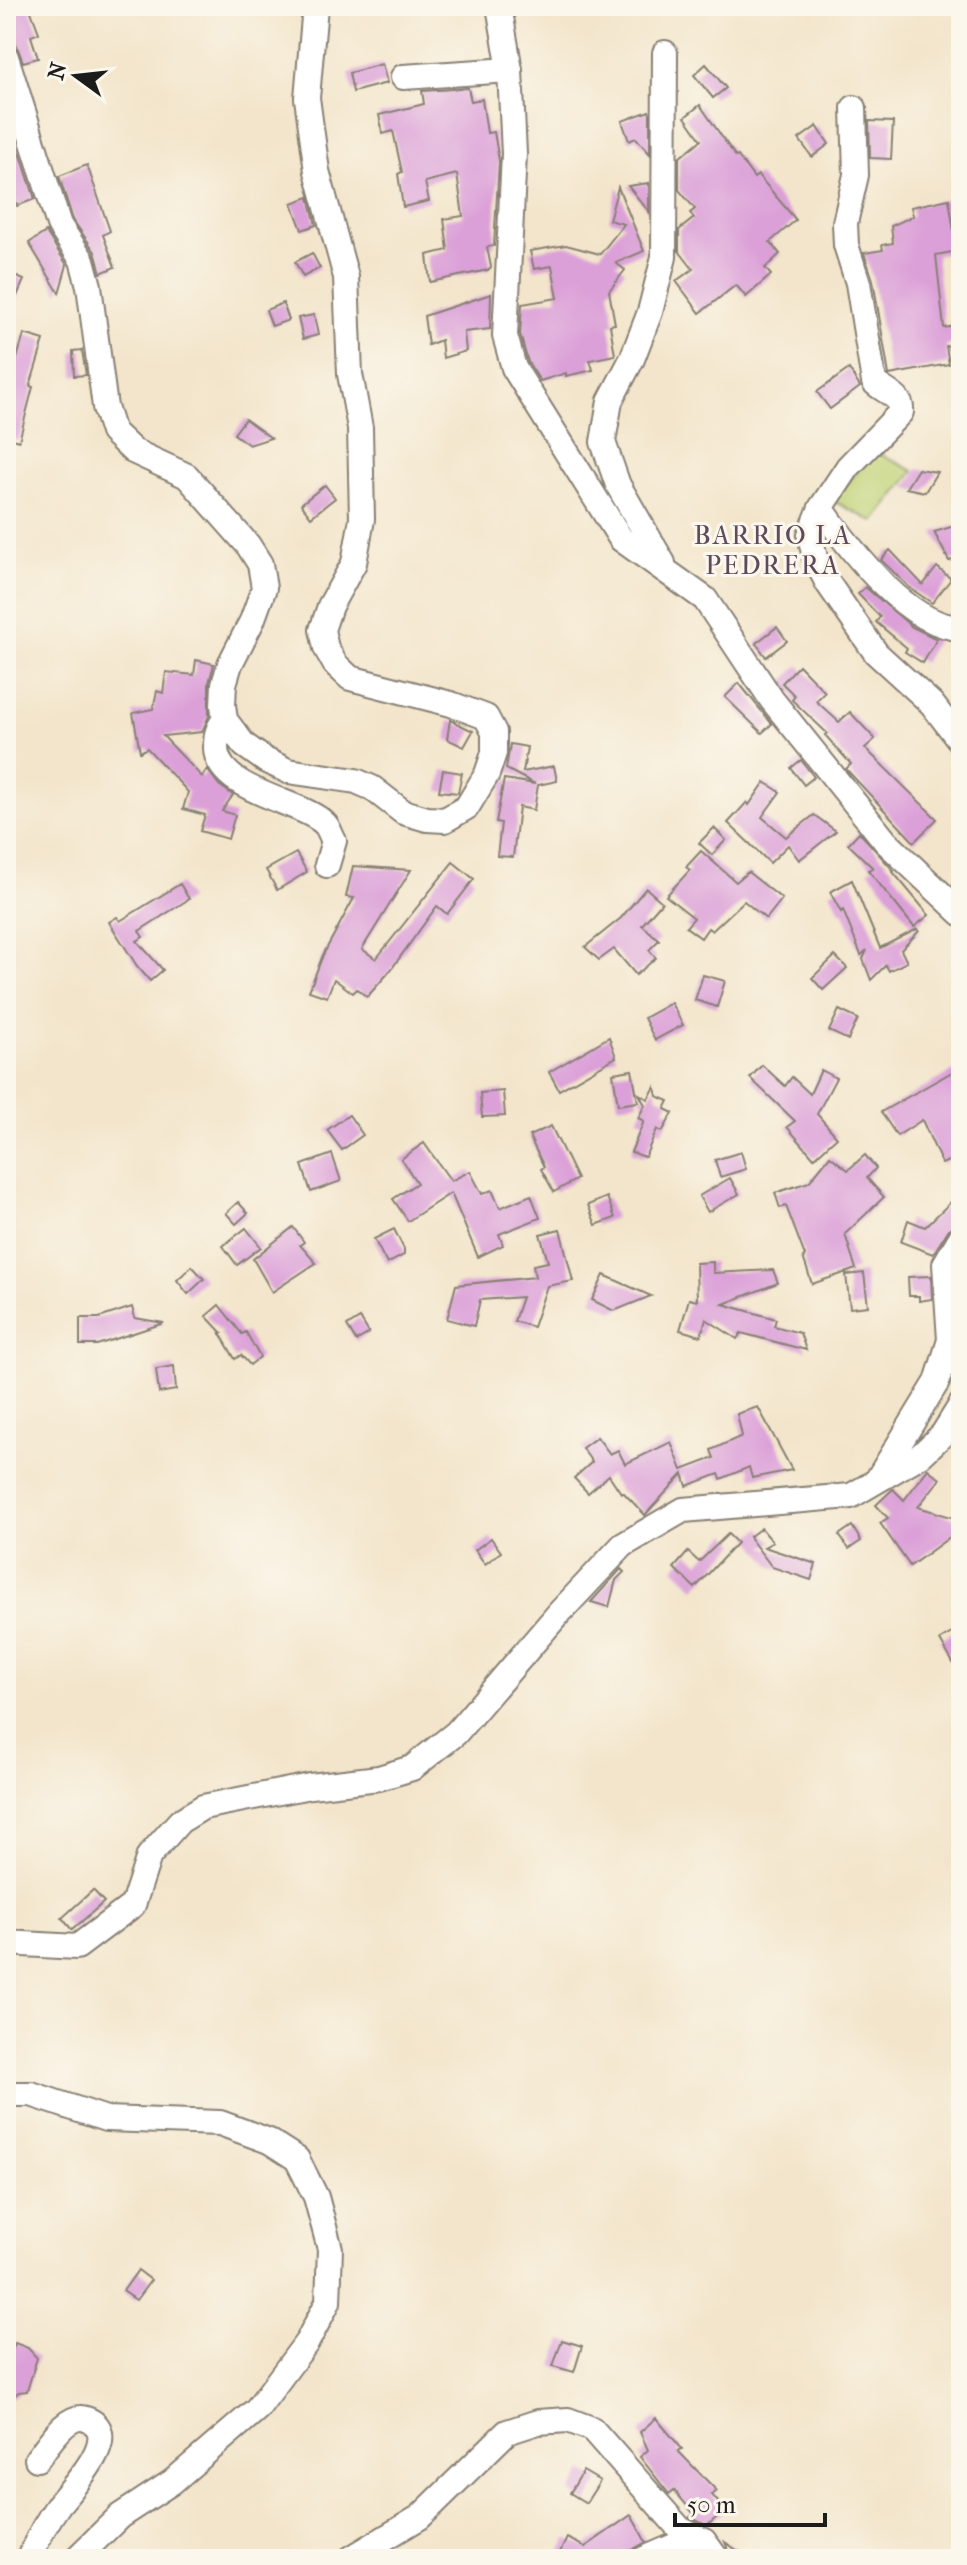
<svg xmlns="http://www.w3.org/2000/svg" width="967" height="2565" viewBox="0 0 967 2565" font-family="'IM FELL French Canon',serif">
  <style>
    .pitch { fill: #bfd275; stroke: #6e7748; stroke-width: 2 }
    .building { fill: #dba0d8 }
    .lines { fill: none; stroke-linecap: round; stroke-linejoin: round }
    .minor-casing { stroke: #888074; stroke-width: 28 }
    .minor { stroke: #fff; stroke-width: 24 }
    .labels { text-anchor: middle; stroke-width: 6; stroke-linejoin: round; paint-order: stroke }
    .neighbourhood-label { font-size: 26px; letter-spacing: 2px; fill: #5f4a5e; stroke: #fbf7ec }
  </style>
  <rect width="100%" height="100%" fill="#fbf7ec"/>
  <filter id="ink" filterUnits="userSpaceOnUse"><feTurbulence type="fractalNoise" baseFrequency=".0125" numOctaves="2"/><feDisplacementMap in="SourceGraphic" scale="16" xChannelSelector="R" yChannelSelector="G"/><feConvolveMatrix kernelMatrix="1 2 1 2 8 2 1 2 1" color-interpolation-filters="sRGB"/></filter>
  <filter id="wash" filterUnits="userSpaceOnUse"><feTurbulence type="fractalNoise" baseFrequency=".006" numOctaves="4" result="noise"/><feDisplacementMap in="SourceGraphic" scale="32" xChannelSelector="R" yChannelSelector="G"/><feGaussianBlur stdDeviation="1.8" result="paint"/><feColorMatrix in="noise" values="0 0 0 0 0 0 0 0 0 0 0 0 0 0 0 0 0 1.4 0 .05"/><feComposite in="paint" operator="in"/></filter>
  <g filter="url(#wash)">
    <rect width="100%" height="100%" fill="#f3e5cb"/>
    <polygon class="pitch" points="874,451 914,471 874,522 833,501"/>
    <g id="blocks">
      <g class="building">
        <polygon points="6,6 29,6 39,33 31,36 38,58 23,62 6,18"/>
        <polygon points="382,64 387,83 353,92 349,73"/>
        <polygon points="706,64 726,88 713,98 694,75"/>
        <polygon points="468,88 471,101 482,99 487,133 494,132 499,161 494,246 487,247 491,267 488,270 430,282 427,255 448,250 444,219 463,216 457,174 425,182 429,201 403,207 398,174 402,172 393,131 383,134 379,115 424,104 422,91"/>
        <polygon points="700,105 736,157 738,156 754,178 758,175 796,220 770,242 780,254 765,268 771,275 746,297 736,285 700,313 676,281 693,269 679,251 679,230 694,218 690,213 695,209 679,190 679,158 701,140 685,117"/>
        <polygon points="649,111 650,114 650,154 636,138 629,141 622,121"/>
        <polygon points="869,121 893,122 891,159 870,158"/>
        <polygon points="817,126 829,144 812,157 799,139"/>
        <polygon points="19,149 35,199 17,206 10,185 12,185 6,152"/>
        <polygon points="87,165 110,231 103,235 115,267 101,273 95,252 73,220 59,176"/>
        <polygon points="649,183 649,212 628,186"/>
        <polygon points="618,187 644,251 616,263 625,270 609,291 615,324 610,325 615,355 590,360 593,370 566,376 566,373 540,381 528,362 520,334 522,304 558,298 552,266 534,269 530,251 566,245 600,254 624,224 609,220"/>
        <polygon points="309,197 316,225 302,230 292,203"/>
        <polygon points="949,199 957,251 936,255 944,328 961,325 961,343 946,346 949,364 889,375 873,280 864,253 883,250 882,245 893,243 891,226 913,216 911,207"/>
        <polygon points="46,232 67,265 59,293 29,243"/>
        <polygon points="312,253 320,268 303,277 295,262"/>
        <polygon points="6,272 24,280 6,321"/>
        <polygon points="491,294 490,329 464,332 466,351 443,358 441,340 428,345 424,316"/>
        <polygon points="283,303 289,320 272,326 266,310"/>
        <polygon points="314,315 318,335 303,339 298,318"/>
        <polygon points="24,334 44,340 30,386 33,387 19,441 6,437 6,366 14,369"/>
        <polygon points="82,350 86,375 74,376 73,351"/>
        <polygon points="849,369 860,387 830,409 817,392"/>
        <polygon points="245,419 271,438 249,445 234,434"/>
        <polygon points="918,469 937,472 925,492 906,488"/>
        <polygon points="325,485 335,498 311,517 301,504"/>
        <polygon points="961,524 961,558 949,561 934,532"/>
        <polygon points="890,550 923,585 937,567 951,579 932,603 910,588 881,560"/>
        <polygon points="865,587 912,627 937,639 923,663 905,652 907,648 876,622 880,617 858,594"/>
        <polygon points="777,627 787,641 766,657 756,643"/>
        <polygon points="196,660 214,664 209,683 209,716 202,732 163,736 202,777 207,769 219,785 233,795 222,811 235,815 228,839 200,831 205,815 183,809 188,792 147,748 140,752 133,713 153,709 157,691 163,693 166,672 194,675"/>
        <polygon points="799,665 825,692 816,701 839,722 850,712 875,739 865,748 937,819 914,842 846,769 851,764 825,735 827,733 792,700 795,696 782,683"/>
        <polygon points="739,683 772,724 762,733 725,697"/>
        <polygon points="450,720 473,731 464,747 447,739"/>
        <polygon points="510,744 527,747 523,772 554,766 557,781 538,785 534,810 519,807 513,857 497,856 501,823 496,822 504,779 535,784 506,769"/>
        <polygon points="801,760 814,777 804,785 791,768"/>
        <polygon points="443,770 462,773 458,793 439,791"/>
        <polygon points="765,782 780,792 762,817 786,837 814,815 836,831 799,860 788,845 770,863 728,823 747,802 749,805"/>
        <polygon points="714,828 726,840 712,855 699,843"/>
        <polygon points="859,832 894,871 893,872 929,915 914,927 868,870 873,868 848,844"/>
        <polygon points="701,851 736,882 748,872 782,899 766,919 744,901 712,931 708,928 701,938 686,927 694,918 666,896 690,870 686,867"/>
        <polygon points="296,853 307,872 277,890 266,870"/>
        <polygon points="453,862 474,879 447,914 437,906 390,971 367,997 357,989 353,993 334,979 327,997 309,991 323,955 354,898 346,897 353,866 411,870 362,949 376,959"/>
        <polygon points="852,880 880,948 917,929 919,931 901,950 907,962 889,971 886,965 871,980 863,959 867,950 861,955 843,910 841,912 830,892"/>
        <polygon points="180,884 189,899 139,931 143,937 137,941 163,970 150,981 137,966 109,922 117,917 120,921"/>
        <polygon points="646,888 662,902 642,925 659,940 649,950 656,958 636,975 614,949 599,960 585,947 621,918"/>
        <polygon points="835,956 847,968 823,990 812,978"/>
        <polygon points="703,975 725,981 717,1007 695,1000"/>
        <polygon points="671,1003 683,1025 655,1040 644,1018"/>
        <polygon points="839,1010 858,1019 848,1040 829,1031"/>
        <polygon points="609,1037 616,1057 559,1090 549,1072"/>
        <polygon points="762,1065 785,1086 792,1077 810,1094 821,1070 836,1078 817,1114 837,1137 814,1158 787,1127 795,1121 750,1078"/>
        <polygon points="961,1067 961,1155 942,1164 922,1120 897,1136 881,1112"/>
        <polygon points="632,1070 638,1102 618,1105 613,1073"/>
        <polygon points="655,1087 657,1096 669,1101 665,1109 673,1113 662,1132 657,1129 645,1157 631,1152 644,1121 638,1118 645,1105 639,1094 648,1099"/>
        <polygon points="503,1091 505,1116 482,1117 480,1093"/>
        <polygon points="349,1115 363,1135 342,1150 327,1130"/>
        <polygon points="551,1126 577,1179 554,1192 541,1169 544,1167 529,1136"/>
        <polygon points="424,1143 451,1181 470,1171 482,1194 492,1190 500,1208 531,1195 540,1218 499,1234 503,1245 478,1257 451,1193 408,1221 393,1199 417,1183 401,1159"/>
        <polygon points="741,1152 746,1169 720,1177 715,1160"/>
        <polygon points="332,1154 341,1181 311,1192 302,1165"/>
        <polygon points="865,1155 876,1168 867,1178 884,1197 845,1234 856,1269 812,1284 803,1257 805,1256 786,1206 780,1208 775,1193 809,1182 830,1156 848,1170"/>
        <polygon points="730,1178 739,1194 708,1212 699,1196"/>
        <polygon points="961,1192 961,1222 949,1229 933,1254 901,1242 908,1220 925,1227"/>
        <polygon points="607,1197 615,1218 596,1225 588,1205"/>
        <polygon points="238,1202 248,1213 236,1224 226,1213"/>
        <polygon points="293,1227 304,1242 300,1245 316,1263 272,1292 253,1259"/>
        <polygon points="246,1228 261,1247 237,1265 223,1246"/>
        <polygon points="394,1229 404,1249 404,1255 387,1264 374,1239"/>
        <polygon points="560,1229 573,1281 547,1286 533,1327 514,1321 522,1297 480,1300 474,1326 447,1319 456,1285 535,1277 533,1265 548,1262 540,1234"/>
        <polygon points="713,1262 713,1273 773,1270 778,1283 723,1304 776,1319 774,1326 800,1333 806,1350 741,1333 737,1339 706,1319 701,1336 680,1330 689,1299 697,1301 696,1263"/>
        <polygon points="192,1266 204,1279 188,1294 177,1280"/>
        <polygon points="864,1273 868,1306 850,1308 846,1275"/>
        <polygon points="604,1275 651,1296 614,1311 592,1300"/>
        <polygon points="931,1276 932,1299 919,1301 919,1296 909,1296 908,1277"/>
        <polygon points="219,1305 242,1334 246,1332 260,1357 250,1365 241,1355 235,1359 220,1333 222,1333 206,1316"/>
        <polygon points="132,1307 135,1318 164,1323 97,1345 80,1345 80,1318 99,1318"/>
        <polygon points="360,1318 369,1333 356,1341 347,1326"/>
        <polygon points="174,1366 176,1390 159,1393 156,1369"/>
        <polygon points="758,1407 792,1470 752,1478 749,1467 721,1479 719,1474 687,1486 683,1474 645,1515 623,1492 621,1493 609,1475 588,1493 574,1478 592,1462 582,1448 597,1437 610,1454 618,1450 625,1464 671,1442 682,1470 714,1458 711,1450 742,1436 737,1414"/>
        <polygon points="928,1469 940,1479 918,1507 961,1520 961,1529 910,1566 880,1523 888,1518 876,1505 893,1489 904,1500"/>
        <polygon points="852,1526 861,1541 849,1549 839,1535"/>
        <polygon points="761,1528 773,1542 764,1547 816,1564 811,1580 772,1567 749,1537"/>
        <polygon points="728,1534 737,1543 695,1588 674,1568 688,1552 699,1562"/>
        <polygon points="491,1538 501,1552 485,1564 475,1550"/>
        <polygon points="621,1569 624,1572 616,1580 609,1607 591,1602"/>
        <polygon points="955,1631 961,1641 961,1677 940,1640"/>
        <polygon points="93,1890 104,1902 72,1930 62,1918"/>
        <polygon points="138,2270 151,2280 136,2300 123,2291"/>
        <polygon points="562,2340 582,2346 574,2372 553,2366"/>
        <polygon points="15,2343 28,2348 37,2358 27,2391 19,2392 6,2401 6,2367"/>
        <polygon points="656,2418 682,2449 678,2451 717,2491 712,2495 725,2510 707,2526 690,2517 694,2514 674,2490 669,2494 640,2457 648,2450 640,2432"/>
        <polygon points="583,2471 600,2481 586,2503 570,2493"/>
        <polygon points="631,2515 646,2542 632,2550 629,2559 569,2559 571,2558 560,2552 567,2538 585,2547"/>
        <polygon points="725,2542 750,2559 732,2559"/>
      </g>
    </g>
  </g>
  <g filter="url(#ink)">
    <use href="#blocks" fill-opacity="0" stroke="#888074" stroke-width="2"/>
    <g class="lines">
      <g class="minor-casing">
        <g id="minor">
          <polyline points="499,6 510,70 514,154 505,336 514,368 621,539 705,599 772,700 886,842 961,913"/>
          <polyline points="6,57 59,225 82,260 89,286 105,407 113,432 133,451 187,476 248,545 260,564 264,588 252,621 230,664 224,684 223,705 225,720 244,745 265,760 288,771 356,781 372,788 403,812 427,819 445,820 467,807 487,774 494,753 494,732 486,717 451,704 350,678 335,664 326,648 322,630 330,606 354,563 362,519 360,428 350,374 346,277 317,171 307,98 315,6"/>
          <polyline points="403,77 510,70"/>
          <path d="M821 508 848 467 901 412C903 396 884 392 874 382L858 283 846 245 845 223 856 175 854 108"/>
          <polyline points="663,563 618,485 603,442 610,401 632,359 650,312 664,257 665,53"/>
          <path d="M961 628C908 627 849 548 821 508L810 535 815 558 827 582 876 653 932 704 961 742"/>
          <path d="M225 720C217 728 216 736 216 748 217 792 304 801 325 824 329 828 331 836 334 841L327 865"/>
          <polyline points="879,1477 937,1382 950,1340 945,1264 961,1237"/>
          <polyline points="6,1943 77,1947 133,1905 149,1856 180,1821 203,1807 310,1786 379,1778 412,1768 456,1733 559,1613 623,1545 683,1510 851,1496 921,1455 943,1434 961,1405"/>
          <polyline points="6,2094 31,2094 106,2119 220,2123 269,2141 297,2159 316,2197 330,2249 328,2302 307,2342 257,2409 172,2482 120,2516 76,2559"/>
          <path d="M30 2559C36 2540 47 2521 59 2504 71 2488 126 2433 86 2419 67 2412 47 2447 37 2459"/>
          <polyline points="350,2559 420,2517 507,2432 538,2422 568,2420 592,2429 680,2529 704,2541 717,2559"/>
          <polyline points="644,2559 681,2543"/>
        </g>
      </g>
      <use href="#minor" class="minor"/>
    </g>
  </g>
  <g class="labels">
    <g class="neighbourhood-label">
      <text x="773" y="544">BARRIO LA<tspan x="773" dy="30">PEDRERA</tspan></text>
    </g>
  </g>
  <rect width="967" height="2565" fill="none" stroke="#fbf7ec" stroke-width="32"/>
  <g transform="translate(76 76) rotate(285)" stroke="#fbf7ec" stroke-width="6" paint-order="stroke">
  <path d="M0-6L14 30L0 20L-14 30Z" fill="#1c1c1c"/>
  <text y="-12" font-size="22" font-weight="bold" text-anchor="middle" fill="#1c1c1c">N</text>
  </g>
  <path d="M675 2513v12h150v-12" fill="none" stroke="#1c1c1c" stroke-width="4"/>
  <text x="687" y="2513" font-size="24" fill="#1c1c1c" stroke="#fbf7ec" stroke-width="6" paint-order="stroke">50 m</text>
</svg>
